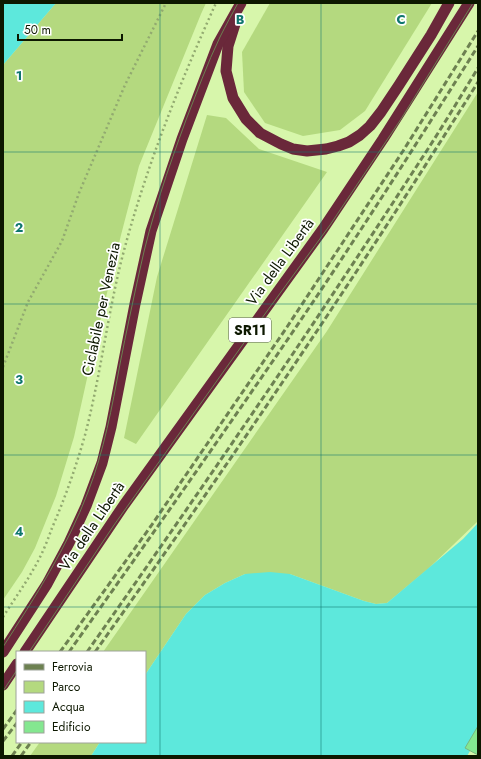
<svg xmlns="http://www.w3.org/2000/svg" width="481" height="759" viewBox="0 0 481 759" font-family="Jost,sans-serif">
  <style>
    .green { fill: #b4d97f }
    .water { fill: #5de8dc }
    .building { fill: #84e790; stroke: #78b77f }
    .lines { fill: none; stroke-linecap: round; stroke-linejoin: round }
    .path { stroke: #92aa70; stroke-width: 2.5; stroke-dasharray: 2 3; stroke-linecap: butt }
    .trunk { stroke: #6a283a; stroke-width: 11 }
    .tram { stroke: #6d8151; stroke-width: 1 }
    .rail { stroke: #6d8151; stroke-width: 3; stroke-dasharray: 6 3; stroke-linecap: butt }
    .grid { fill: none; stroke: #0f766e; stroke-width: 1; stroke-opacity: 0.55 }
    .labels { text-anchor: middle; stroke-width: 3.5; stroke-linejoin: round; paint-order: stroke }
    .shield { fill: #fff; stroke: #565d4c; stroke-width: 1 }
    .shield-label { font-size: 14px; font-weight: bold; fill: #0d1800 }
    .street-label { font-size: 15px; fill: #0d1800; stroke: #fff }
    .grid-label { font-size: 13px; text-anchor: middle; font-weight: bold; fill: #0f766e; stroke: #fff; stroke-width: 3.5; stroke-linejoin: round; paint-order: stroke }
  </style>
  <rect width="100%" height="100%" fill="#d7f6ab"/>
  <g class="green">
    <polygon points="56,3 206,3 201,14 139,166 121,235 94,347 74,437 56,496 35,548 22,572 3,600 3,65"/>
    <polygon points="270,3 432,3 365,111 340,130 303,136 265,123 244,92 242,52"/>
    <polygon points="478,92 478,521 428,569 387,603 376,604 364,601 290,574 245,574 225,583 205,595 186,614 145,675 145,652 103,652 327,331"/>
    <polygon points="207,115 226,118 259,149 327,172 136,444 124,438 157,277"/>
    <polygon points="40,742 100,742 91,756 30,756"/>
  </g>
  <g class="water">
    <polygon points="3,3 56,3 3,65"/>
    <polygon points="478,523 478,738 467,756 91,756 100,742 145,742 145,675 186,614 205,595 225,583 245,574 270,572 290,574 364,601 376,604 387,603 463,539"/>
  </g>
  <polygon class="building" points="478,726 478,755 465,748"/>
  <g class="lines">
    <g class="path">
      <polyline points="3,367 28,302 62,241 79,193 125,85 166,3"/>
      <path d="M3 617C13 601 24 586 33 570 41 557 47 542 52 528 65 498 76 467 85 435 100 378 107 319 121 262 144 172 178 87 216 3"/>
    </g>
    <g class="trunk">
      <polyline points="235,24 228,46 226,71 233,98 246,119 260,133 281,144 293,149 307,151 326,149 338,146 349,142 360,135 370,126 381,112 399,85 431,35 449,3"/>
      <polyline points="3,652 47,584 69,543 86,506 102,463 111,427 135,304 151,231 182,139 218,44 241,3"/>
      <polyline points="25,652 124,505 323,229 383,139 469,3"/>
      <polyline points="3,685 17,664"/>
    </g>
    <g class="tram">
      <path d="M3 647C35 597 67 548 88 492 104 451 112 407 120 364 126 333 133 301 140 269 151 218 168 169 186 120 197 92 207 64 220 37 226 25 232 14 238 3"/>
      <polyline points="29,652 114,525 251,333 330,225 401,119 473,3"/>
      <polyline points="3,691 17,670"/>
    </g>
    <g class="rail">
      <polyline points="60,652 151,526 287,327 403,151 478,31"/>
      <path d="M69 652C144 546 219 440 292 333 356 239 417 143 478 46"/>
      <path d="M87 652C201 490 313 327 420 161 440 131 459 99 478 68"/>
      <path d="M95 652C228 465 357 276 478 82"/>
      <polyline points="3,729 17,710"/>
      <polyline points="3,741 17,723"/>
      <polyline points="12,756 22,742"/>
      <polyline points="21,756 31,742"/>
    </g>
  </g>
  <path class="grid" d="M160 3V756M321 3V756M3 152H478M3 304H478M3 455H478M3 607H478"/>
  <g class="labels">
    <rect class="shield" x="229" y="318" width="42" height="24" rx="3"/>
    <g class="shield-label">
      <text x="250" y="335">SR11</text>
    </g>
    <g class="street-label">
      <text transform="translate(280 262) rotate(-54)" y="5">Via della Libertà</text>
      <text transform="translate(101 309) rotate(-78)" y="5">Ciclabile per Venezia</text>
      <text transform="translate(92 526) rotate(-56)" y="5">Via della Libertà</text>
    </g>
  </g>
  <g class="grid-label">
    <text x="240" y="24">B</text>
    <text x="401" y="24">C</text>
    <text x="19" y="80">1</text>
    <text x="19" y="232">2</text>
    <text x="19" y="384">3</text>
    <text x="19" y="536">4</text>
  </g>
  <rect width="481" height="759" fill="none" stroke="#0d1800" stroke-width="8"/>
  <rect x="16" y="651" width="130" height="92" fill="#ffffff" stroke="#9ea399"/>
  <rect x="24" y="664" width="20" height="6" fill="#6d8151" stroke="#9ea399"/>
  <text x="52" y="671" font-size="12" fill="#0d1800">Ferrovia</text>
  <rect x="24" y="681" width="20" height="12" fill="#b4d97f" stroke="#9ea399"/>
  <text x="52" y="691" font-size="12" fill="#0d1800">Parco</text>
  <rect x="24" y="701" width="20" height="12" fill="#5de8dc" stroke="#9ea399"/>
  <text x="52" y="711" font-size="12" fill="#0d1800">Acqua</text>
  <rect x="24" y="721" width="20" height="12" fill="#84e790" stroke="#9ea399"/>
  <text x="52" y="731" font-size="12" fill="#0d1800">Edificio</text>
  <path d="M18 34v6h104v-6" fill="none" stroke="#0d1800" stroke-width="2"/>
  <text x="24" y="34" font-size="12" fill="#0d1800" stroke="#ffffff" stroke-width="3" paint-order="stroke">50 m</text>
</svg>
